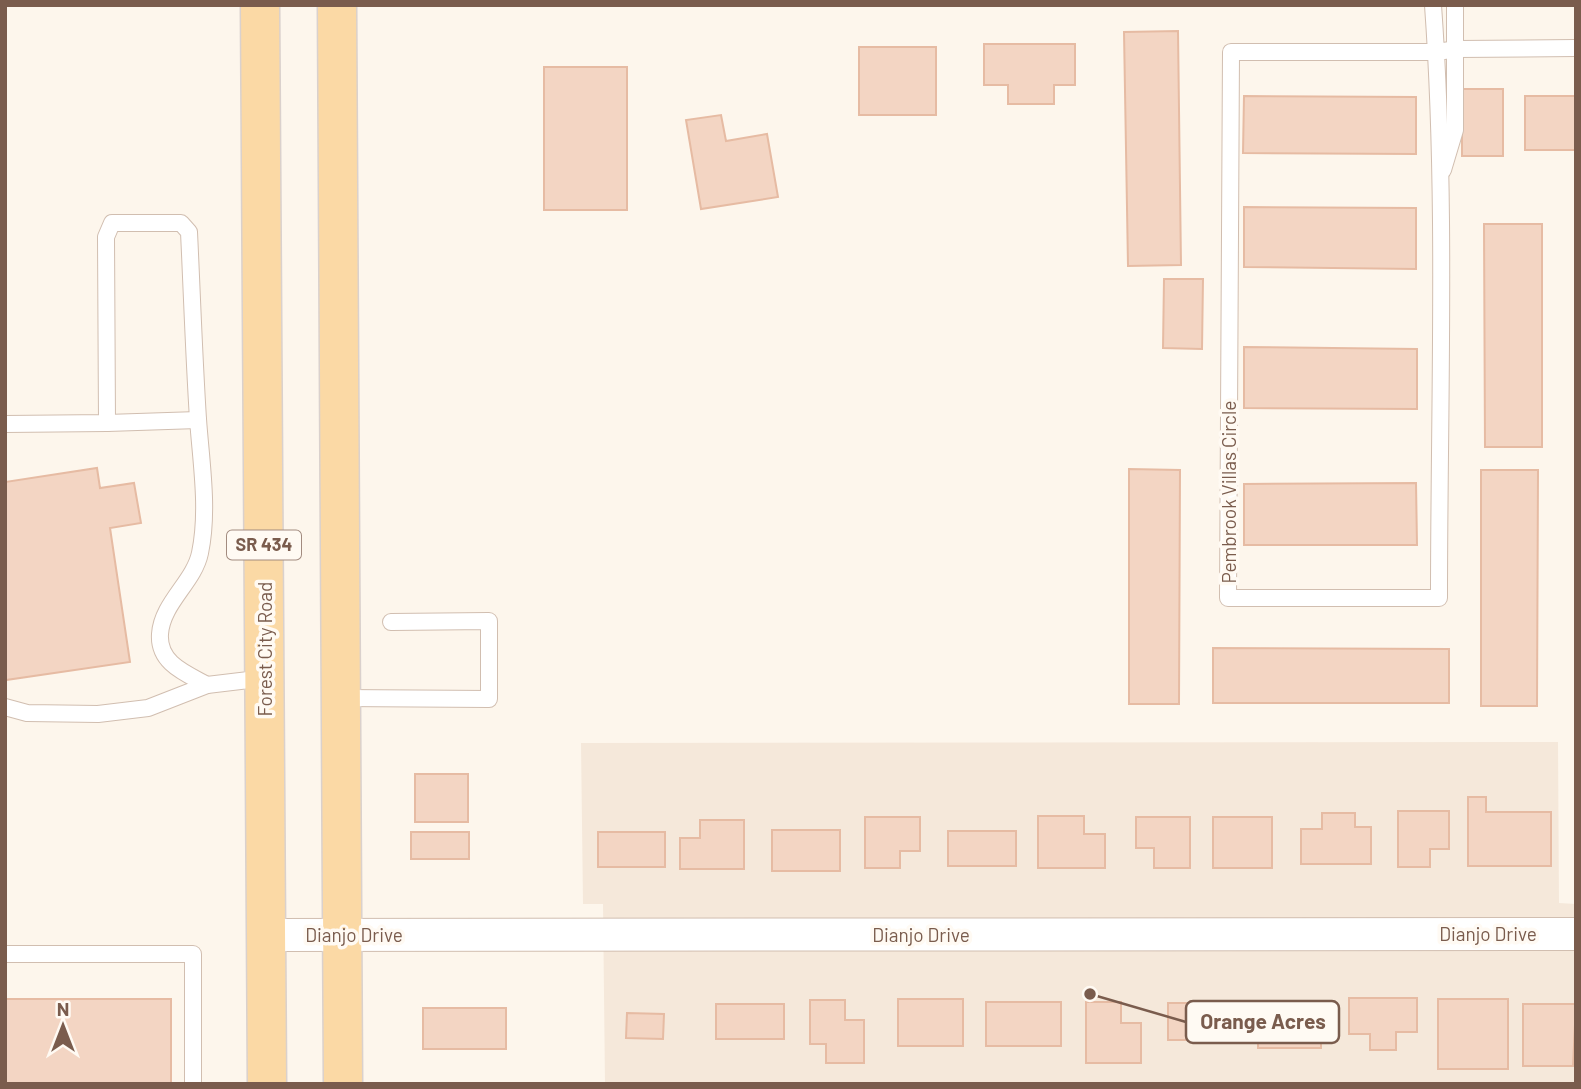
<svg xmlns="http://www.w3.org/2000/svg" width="1581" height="1089" viewBox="0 0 1581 1089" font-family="Barlow,sans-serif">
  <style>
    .residential { fill: #f5e8da }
    .building { fill: #f3d5c3; stroke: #e6bba3; stroke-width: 2 }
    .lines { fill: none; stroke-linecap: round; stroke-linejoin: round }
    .lane-casing { stroke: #d1beb0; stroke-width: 18 }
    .street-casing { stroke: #d1beb0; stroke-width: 34 }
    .primary-casing { stroke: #dad1cd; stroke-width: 41 }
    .lane { stroke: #fff; stroke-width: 16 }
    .street { stroke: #fff; stroke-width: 32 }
    .primary { stroke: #fbd9a5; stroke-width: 38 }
    .labels { text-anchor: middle; stroke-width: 7; stroke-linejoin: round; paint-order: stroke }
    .shield { fill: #fffaf3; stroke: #a28b7f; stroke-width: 2 }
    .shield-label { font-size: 18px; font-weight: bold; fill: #7a5c4d }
    .street-label { font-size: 19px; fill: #7a5c4d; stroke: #fffaf3 }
    .leader { fill: none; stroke: #7a5c4d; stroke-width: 2.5 }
    .callout-dot { fill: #7a5c4d; stroke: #fffaf3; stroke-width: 2.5 }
    .callout { fill: #fffaf3; stroke: #7a5c4d; stroke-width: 2.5 }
    .callout-label { font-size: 21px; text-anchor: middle; font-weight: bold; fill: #7a5c4d }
  </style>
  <rect width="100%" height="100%" fill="#fdf6ec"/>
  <polygon class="residential" points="1558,742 1559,903 1576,904 1576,1084 605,1084 603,904 583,904 581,743"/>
  <g class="building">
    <polygon points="1178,31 1181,265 1128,266 1124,32"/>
    <polygon points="984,44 1075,44 1075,85 1054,85 1054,104 1008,104 1008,85 984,85"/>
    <rect x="859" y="47" width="77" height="68"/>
    <rect x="544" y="67" width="83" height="143"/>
    <rect x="1462" y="89" width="41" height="67"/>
    <polygon points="1244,96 1416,97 1416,154 1243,153"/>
    <rect x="1525" y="96" width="51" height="54"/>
    <polygon points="721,115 726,141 767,134 778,197 701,209 686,120"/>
    <polygon points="1244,207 1416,208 1416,269 1244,267"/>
    <polygon points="1484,224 1542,224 1542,447 1485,447"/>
    <polygon points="1164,279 1203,279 1202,349 1163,348"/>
    <polygon points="1244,347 1417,349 1417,409 1244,408"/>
    <polygon points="97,468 100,488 134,483 141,523 110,528 130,662 6,680 5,482"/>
    <polygon points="1129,469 1180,470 1179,704 1129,704"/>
    <polygon points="1481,470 1538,470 1537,706 1481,706"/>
    <polygon points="1416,483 1417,545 1244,545 1244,484"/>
    <polygon points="1213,648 1449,649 1449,703 1213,703"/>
    <rect x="415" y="774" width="53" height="48"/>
    <polygon points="1468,797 1486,797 1486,812 1551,812 1551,866 1468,866"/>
    <polygon points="1398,811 1449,811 1449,849 1430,849 1430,867 1398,867"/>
    <polygon points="1322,813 1355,813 1355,827 1371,827 1371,864 1301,864 1301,829 1322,829"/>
    <polygon points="1038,816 1084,816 1084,834 1105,834 1105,868 1038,868"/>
    <polygon points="865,817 920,817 920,851 900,851 900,868 865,868"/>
    <polygon points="1136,817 1190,817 1190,868 1154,868 1154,848 1136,848"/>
    <rect x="1213" y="817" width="59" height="51"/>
    <polygon points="700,820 744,820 744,869 680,869 680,838 700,838"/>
    <rect x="772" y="830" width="68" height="41"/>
    <rect x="948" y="831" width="68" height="35"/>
    <rect x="411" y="832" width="58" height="27"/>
    <rect x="598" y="832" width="67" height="35"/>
    <polygon points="1349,998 1417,998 1417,1032 1396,1032 1396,1050 1370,1050 1370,1034 1349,1034"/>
    <rect x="5" y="999" width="166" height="85"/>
    <rect x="898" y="999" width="65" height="47"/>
    <rect x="1438" y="999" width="70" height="70"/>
    <polygon points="810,1000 845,1000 845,1020 864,1020 864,1063 826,1063 826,1044 810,1044"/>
    <rect x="1258" y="1001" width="63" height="47"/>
    <rect x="986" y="1002" width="75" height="44"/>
    <polygon points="1086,1002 1121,1002 1121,1023 1141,1023 1141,1063 1086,1063"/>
    <rect x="1168" y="1003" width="71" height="37"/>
    <rect x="716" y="1004" width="68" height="35"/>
    <polygon points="1523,1004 1576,1004 1573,1066 1523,1066"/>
    <rect x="423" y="1008" width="83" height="41"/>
    <polygon points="627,1013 664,1014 663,1039 626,1038"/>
  </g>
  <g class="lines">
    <g class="lane-casing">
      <g id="lane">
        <path d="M1433 5C1447 200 1439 403 1439 598H1228L1231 52H1437L1457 49 1576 48"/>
        <polyline points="1443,170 1455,130 1455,5"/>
        <polyline points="107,423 198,420"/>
        <path d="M5 424 107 423 106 237 112 223H181L189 232C192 295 194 357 198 419 201 462 209 510 200 553 194 582 162 603 160 634 158 663 185 673 207 685"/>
        <polyline points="341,698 489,699 489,621 391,622"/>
        <polyline points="5,707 27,713 98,714 148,708 207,685 265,678"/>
        <polyline points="5,954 193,954 193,1084"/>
      </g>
    </g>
    <g class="street-casing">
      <polyline id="street" points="266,935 1576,934"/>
    </g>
    <g class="primary-casing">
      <g id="primary">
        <polyline points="260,5 267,1084"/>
        <polyline points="337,5 343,1084"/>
      </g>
    </g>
    <use href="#lane" class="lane"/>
    <use href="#street" class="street"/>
    <use href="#primary" class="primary"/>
  </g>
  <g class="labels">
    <rect class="shield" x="227" y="530.5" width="74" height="29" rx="5"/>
    <g class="shield-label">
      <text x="264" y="551">SR 434</text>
    </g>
    <g class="street-label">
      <text transform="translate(1229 492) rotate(-90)" y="7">Pembrook Villas Circle</text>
      <text transform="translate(265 649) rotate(-90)" y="7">Forest City Road</text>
      <text x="1488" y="941">Dianjo Drive</text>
      <text x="354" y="942">Dianjo Drive</text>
      <text x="921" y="942">Dianjo Drive</text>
    </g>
  </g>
  <path class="leader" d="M1090 994L1186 1022"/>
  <circle class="callout-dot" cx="1090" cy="994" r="7"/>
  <rect class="callout" x="1186" y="1001" width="153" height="42" rx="7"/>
  <g class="callout-label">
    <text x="1263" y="1029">Orange Acres</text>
  </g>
  <rect width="1581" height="1089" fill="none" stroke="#7a5c4d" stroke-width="14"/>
  <g transform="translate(63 1026)" stroke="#fffaf3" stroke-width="5" paint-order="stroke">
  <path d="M0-5L12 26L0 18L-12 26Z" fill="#7a5c4d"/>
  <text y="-10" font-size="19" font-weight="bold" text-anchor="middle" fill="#7a5c4d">N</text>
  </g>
</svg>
